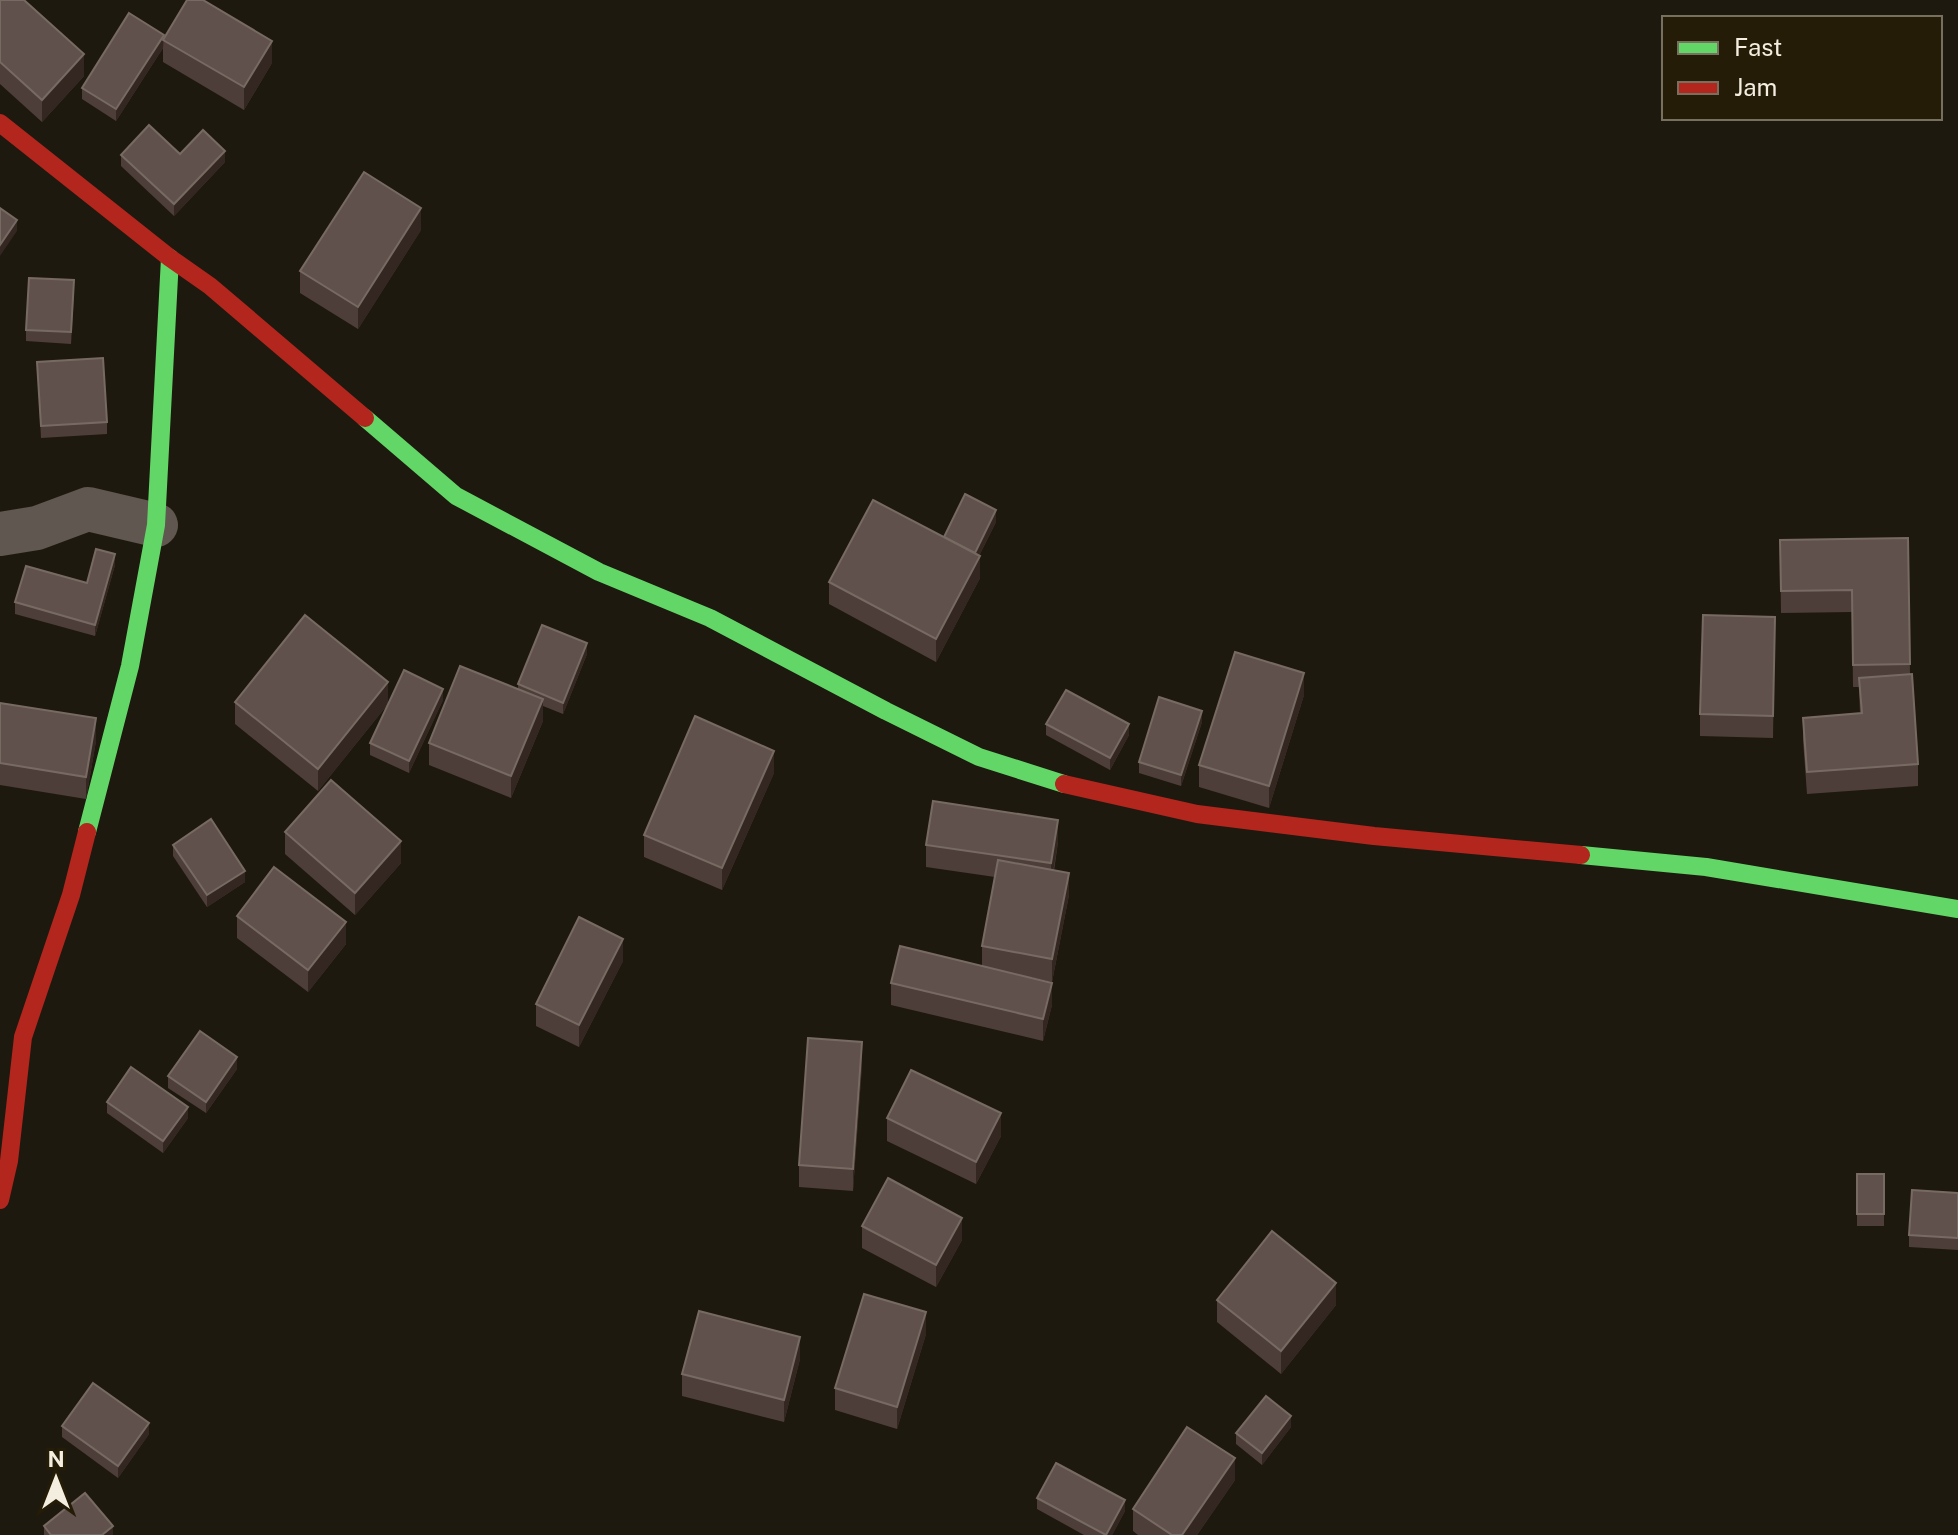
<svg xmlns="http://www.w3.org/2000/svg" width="1958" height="1535" viewBox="0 0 1958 1535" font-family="'Public Sans',sans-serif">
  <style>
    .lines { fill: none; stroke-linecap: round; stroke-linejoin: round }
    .street { stroke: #605750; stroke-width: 44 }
    .fast { stroke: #63d668; stroke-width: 18 }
    .jam { stroke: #b3261e; stroke-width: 18 }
    .wall { fill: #4e3e3a }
    .shaded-wall { fill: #342721 }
    .building { fill: #60514c; stroke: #776a63; stroke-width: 2 }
  </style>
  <rect width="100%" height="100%" fill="#1e190e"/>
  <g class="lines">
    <polyline class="street" points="0,534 37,528 88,509 156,525"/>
    <g class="fast">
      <polyline points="365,418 456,496 599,572 710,618 886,711 979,757 1064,784"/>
      <polyline points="87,832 130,666 156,525 170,258"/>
      <polyline points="1581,855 1706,867 1958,909"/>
    </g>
    <g class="jam">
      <polyline points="0,123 170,258 210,286 365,418"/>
      <polyline points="1064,784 1197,814 1374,836 1581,855"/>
      <polyline points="0,1200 9,1161 23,1037 71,895 87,832"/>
    </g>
  </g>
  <g class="wall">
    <polygon points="0,0 84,76 42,122 0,84"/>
    <polygon points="164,38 272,63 244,110 163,62 163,48 116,121 82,99 82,88"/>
    <polygon points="180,154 225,162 174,216 121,166 121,155"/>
    <polygon points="421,230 358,329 300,293 300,271"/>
    <polygon points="74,292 71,344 26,341 26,330"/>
    <polygon points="37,362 107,422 107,434 41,438"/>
    <polygon points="996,522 979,556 980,578 936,662 829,604 829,582 944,537"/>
    <polygon points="1908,538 1910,674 1918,764 1918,786 1807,794 1803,740 1803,718 1860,714 1859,687 1853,687 1852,612 1781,613 1780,540"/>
    <polygon points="115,565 95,636 15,614 15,602 87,583"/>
    <polygon points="1775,617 1773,738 1700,736 1700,714"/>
    <polygon points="587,654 563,714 543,706 543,721 511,798 429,765 429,743 518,689 518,684"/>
    <polygon points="1304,695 1269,808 1199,787 1199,765"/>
    <polygon points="443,700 409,773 370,755 370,743"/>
    <polygon points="235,702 388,704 318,791 235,724"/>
    <polygon points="0,703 96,741 86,799 0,785"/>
    <polygon points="1202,722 1181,786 1139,773 1139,762"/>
    <polygon points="1046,724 1129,735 1110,770 1046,735"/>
    <polygon points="774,773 722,890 644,857 644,835"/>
    <polygon points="285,832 401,863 355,915 285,854"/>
    <polygon points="1058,842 1054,871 1069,895 1052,982 1030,977 1052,1005 1043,1041 891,1005 891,983 982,966 982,946 995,877 926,867 926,845"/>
    <polygon points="173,845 245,882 207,907 173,856"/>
    <polygon points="237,916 346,944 308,992 237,938"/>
    <polygon points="623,961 579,1047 536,1026 536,1004"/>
    <polygon points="862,1065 853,1191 799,1187 799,1165"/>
    <polygon points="237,1069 206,1113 168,1088 168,1076"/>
    <polygon points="107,1102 188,1118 163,1153 107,1113"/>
    <polygon points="887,1118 1001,1136 976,1184 887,1141"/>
    <rect x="1857" y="1174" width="27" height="52"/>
    <polygon points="1958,1193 1958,1250 1909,1247 1909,1235"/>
    <polygon points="862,1226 962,1240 936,1287 862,1248"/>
    <polygon points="1217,1300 1336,1305 1281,1374 1217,1322"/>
    <polygon points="926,1334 897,1429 835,1410 835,1388"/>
    <polygon points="800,1359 784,1422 682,1396 682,1374"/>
    <polygon points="62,1426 149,1434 118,1478 62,1437"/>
    <polygon points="1291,1427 1262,1465 1236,1444 1236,1433"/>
    <polygon points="1235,1480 1197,1535 1138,1535 1133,1531 1133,1509"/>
    <polygon points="1037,1498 1125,1511 1112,1535 1084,1535 1037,1509"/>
    <polygon points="44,1526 113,1535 44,1535"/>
  </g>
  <g class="shaded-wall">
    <polygon points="164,35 163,48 116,121 116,109"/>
    <polygon points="272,41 272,63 244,110 244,87"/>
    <polygon points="84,54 84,76 42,122 42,100"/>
    <polygon points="225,151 225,162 174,216 174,204"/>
    <polygon points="421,208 421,230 358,329 358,307"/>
    <polygon points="17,220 17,231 0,256 0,245"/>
    <polygon points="996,510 996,522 975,564 975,553"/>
    <polygon points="115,554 115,565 95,636 95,625"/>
    <polygon points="980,556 980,578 936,662 936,639"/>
    <polygon points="587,643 587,654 563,714 563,703"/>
    <polygon points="1304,673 1304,695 1269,808 1269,786"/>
    <polygon points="388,682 388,704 318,791 318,769"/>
    <polygon points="443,689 443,700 409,773 409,761"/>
    <polygon points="543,699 543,721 511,798 511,776"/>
    <polygon points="1202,711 1202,722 1181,786 1181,775"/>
    <polygon points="96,718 96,741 86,799 86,777"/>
    <polygon points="1129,724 1129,735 1110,770 1110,758"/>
    <polygon points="774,751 774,773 722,890 722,868"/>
    <polygon points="1058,820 1058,842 1051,885 1051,863"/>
    <polygon points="401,841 401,863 355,915 355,893"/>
    <polygon points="245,871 245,882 207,907 207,895"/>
    <polygon points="1069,873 1069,895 1052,982 1052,959"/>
    <polygon points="346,922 346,944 308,992 308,970"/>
    <polygon points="623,939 623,961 579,1047 579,1025"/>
    <polygon points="1052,983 1052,1005 1043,1041 1043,1019"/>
    <polygon points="862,1042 862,1065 853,1191 853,1169"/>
    <polygon points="237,1057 237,1069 206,1113 206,1102"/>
    <polygon points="188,1107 188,1118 163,1153 163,1141"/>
    <polygon points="1001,1113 1001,1136 976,1184 976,1162"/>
    <polygon points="962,1218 962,1240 936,1287 936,1265"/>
    <polygon points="1336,1283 1336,1305 1281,1374 1281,1351"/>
    <polygon points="926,1312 926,1334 897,1429 897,1407"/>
    <polygon points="800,1337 800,1359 784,1422 784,1400"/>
    <polygon points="1291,1416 1291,1427 1262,1465 1262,1453"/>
    <polygon points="149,1423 149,1434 118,1478 118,1466"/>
    <polygon points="1235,1458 1235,1480 1197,1535 1182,1535"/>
    <polygon points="1125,1500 1125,1511 1112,1535 1106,1535"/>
    <polygon points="113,1526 113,1535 102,1535"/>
  </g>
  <g class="building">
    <polygon points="0,0 24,0 84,54 42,100 0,62"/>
    <polygon points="187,0 203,0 272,41 244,87 163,40"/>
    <polygon points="129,13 164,35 116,109 82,88"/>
    <polygon points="149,125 180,154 203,130 225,151 174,204 121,155"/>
    <polygon points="364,172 421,208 358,307 300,271"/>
    <polygon points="0,208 17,220 0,245"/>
    <polygon points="29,278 74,280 71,332 26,330"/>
    <polygon points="103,358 107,422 41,426 37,362"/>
    <polygon points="965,494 996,510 975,553 944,537"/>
    <polygon points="873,500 980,556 936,639 829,582"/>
    <polygon points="1908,538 1910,664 1853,665 1852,590 1781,591 1780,540"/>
    <polygon points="96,549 115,554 95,625 15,602 26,566 87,583"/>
    <polygon points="305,615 388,682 318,769 235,702"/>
    <polygon points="1703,615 1775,617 1773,716 1700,714"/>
    <polygon points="542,625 587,643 563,703 518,684"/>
    <polygon points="1235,652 1304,673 1269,786 1199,765"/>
    <polygon points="460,666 543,699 511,776 429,743"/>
    <polygon points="404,670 443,689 409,761 370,743"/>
    <polygon points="1912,674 1918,764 1807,772 1803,718 1862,713 1859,678"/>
    <polygon points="1066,690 1129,724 1110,758 1046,724"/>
    <polygon points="1159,697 1202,711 1181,775 1139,762"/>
    <polygon points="0,703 96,718 86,777 0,763"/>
    <polygon points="695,716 774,751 722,868 644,835"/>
    <polygon points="331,780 401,841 355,893 285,832"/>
    <polygon points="933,801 1058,820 1051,863 926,845"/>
    <polygon points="211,819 245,871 207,895 173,845"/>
    <polygon points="998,860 1069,873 1052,959 982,946"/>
    <polygon points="274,867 346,922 308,970 237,916"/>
    <polygon points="579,917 623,939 579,1025 536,1004"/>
    <polygon points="900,946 1052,983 1043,1019 891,983"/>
    <polygon points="200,1031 237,1057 206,1102 168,1076"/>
    <polygon points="808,1038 862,1042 853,1169 799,1165"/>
    <polygon points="131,1067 188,1107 163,1141 107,1102"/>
    <polygon points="911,1070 1001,1113 976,1162 887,1118"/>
    <rect x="1857" y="1174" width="27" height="40"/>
    <polygon points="888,1178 962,1218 936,1265 862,1226"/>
    <polygon points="1912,1190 1958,1193 1958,1238 1909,1235"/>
    <polygon points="1272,1231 1336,1283 1281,1351 1217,1300"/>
    <polygon points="864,1294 926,1312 897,1407 835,1388"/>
    <polygon points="699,1311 800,1337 784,1400 682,1374"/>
    <polygon points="93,1383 149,1423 118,1466 62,1426"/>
    <polygon points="1266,1396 1291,1416 1262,1453 1236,1433"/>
    <polygon points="1187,1427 1235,1458 1182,1535 1172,1535 1133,1509"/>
    <polygon points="1056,1463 1125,1500 1106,1535 1037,1498"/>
    <polygon points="85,1493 113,1526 102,1535 51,1535 44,1526"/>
  </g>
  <rect x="1662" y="16" width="280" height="104" fill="#251c07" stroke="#78705e" stroke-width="2"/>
  <rect x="1678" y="42" width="40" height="12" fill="#63d668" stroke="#78705e" stroke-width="2"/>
  <text x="1734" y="56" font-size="24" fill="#f4eee1">Fast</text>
  <rect x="1678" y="82" width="40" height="12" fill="#b3261e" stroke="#78705e" stroke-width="2"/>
  <text x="1734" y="96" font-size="24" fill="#f4eee1">Jam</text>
  <g transform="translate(56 1479)" stroke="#251c07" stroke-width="6" paint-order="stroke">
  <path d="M0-6L14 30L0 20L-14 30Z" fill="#f4eee1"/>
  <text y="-12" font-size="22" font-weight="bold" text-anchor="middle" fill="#f4eee1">N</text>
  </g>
</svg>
